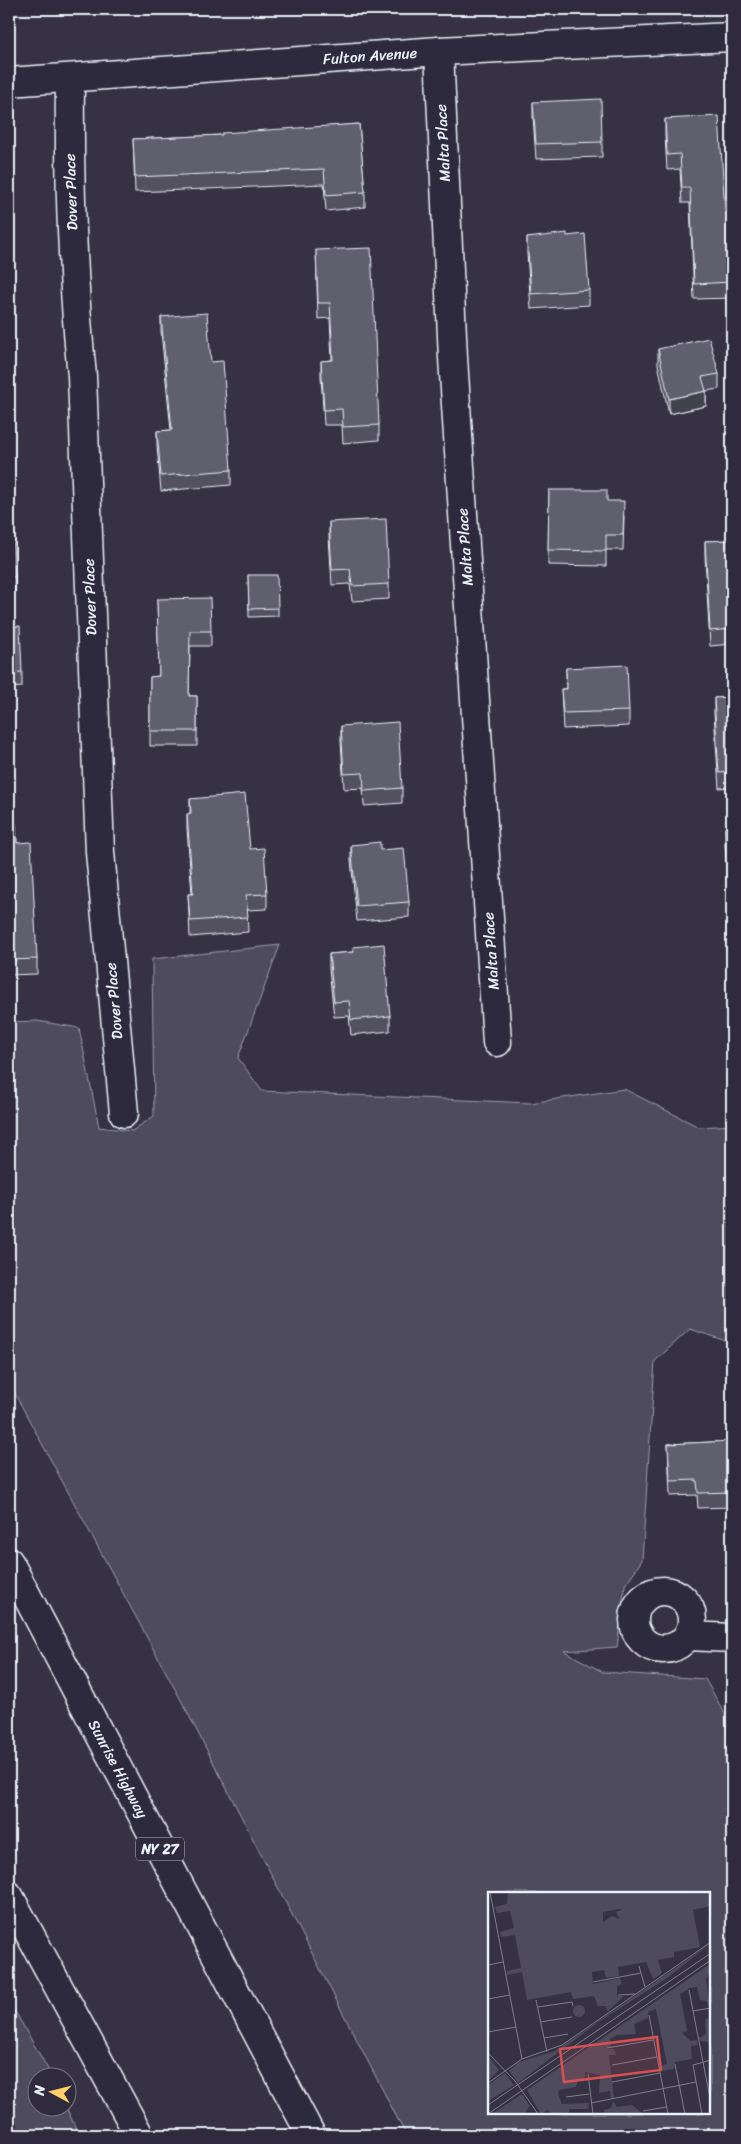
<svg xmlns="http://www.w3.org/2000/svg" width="741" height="2144" viewBox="0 0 741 2144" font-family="Sriracha,sans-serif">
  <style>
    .green { fill: #4d4b5c; stroke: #9a9eaa; fill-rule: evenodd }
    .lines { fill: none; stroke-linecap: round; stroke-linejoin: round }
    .street-casing { stroke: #e8f1f8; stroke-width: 31 }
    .highway-casing { stroke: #e8f1f8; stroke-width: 31 }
    .street { stroke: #2f2a3d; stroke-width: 28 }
    .highway { stroke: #2f2a3d; stroke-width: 28 }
    .wall { fill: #53515f; stroke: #e8f1f8 }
    .shaded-wall { fill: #43424d; stroke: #e8f1f8 }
    .building { fill: #605e6e; stroke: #e8f1f8 }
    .labels { text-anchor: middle; stroke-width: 4; stroke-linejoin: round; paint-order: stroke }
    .shield { fill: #2f2a3d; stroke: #b0b5c0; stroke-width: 1 }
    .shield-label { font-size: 14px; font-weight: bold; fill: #e8f1f8 }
    .street-label { font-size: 15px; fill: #e8f1f8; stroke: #2f2a3d }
    .inset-road { fill: none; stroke: #7d7e8c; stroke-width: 1 }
    .view { fill: #da5052; fill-opacity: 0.15; stroke: #da5052; stroke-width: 2.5 }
    .inset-edge { fill: none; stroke: #e8f1f8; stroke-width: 2.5 }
  </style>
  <rect width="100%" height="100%" fill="#363244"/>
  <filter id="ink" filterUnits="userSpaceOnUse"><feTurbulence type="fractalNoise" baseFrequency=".02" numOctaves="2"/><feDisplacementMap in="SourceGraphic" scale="10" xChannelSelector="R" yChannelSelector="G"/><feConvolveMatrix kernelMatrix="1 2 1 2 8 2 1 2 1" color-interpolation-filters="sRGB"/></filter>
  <g filter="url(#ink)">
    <g class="green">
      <path d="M280 945 238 1058 262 1091 530 1103 624 1089 699 1127 732 1125V1343L690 1329 655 1361 642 1560 625 1585 617 1647 564 1651 603 1672 705 1679 725 1714 732 1781V2135H406L181 1700 9 1383V1022L37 1021 79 1028 99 1127 132 1131 154 1116 152 959ZM490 1893H710V2113H490Z"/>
      <polygon points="9,2001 52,2076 38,2076 38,2106 66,2107 79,2135 9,2135"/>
    </g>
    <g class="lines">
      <g class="street-casing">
        <g id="street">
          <polyline points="439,51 453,358 497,1042"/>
          <path d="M70 79C69 178 72 278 82 376L100 852 124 1113"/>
          <polyline points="9,82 439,51 732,37"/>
          <circle cx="663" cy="1620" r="29"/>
          <polyline points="688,1636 732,1638"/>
        </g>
      </g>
      <g class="highway-casing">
        <g id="highway">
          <polyline points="9,1562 311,2135"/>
          <polyline points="9,1896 139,2135"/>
        </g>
      </g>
      <use href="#street" class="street"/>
      <use href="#highway" class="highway"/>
    </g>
    <g class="wall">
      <polygon points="533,102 602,142 602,157 536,159 533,117"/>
      <polygon points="665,119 725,211 732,211 732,298 694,299 690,203 682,203 680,169 667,170 665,134"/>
      <polygon points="359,124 365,192 365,207 326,211 324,184 135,192 133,139 222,135"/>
      <polygon points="567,236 589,290 589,305 531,309 527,254 527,238"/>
      <polygon points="316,250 379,425 379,440 343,443 342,425 324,425 321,376 321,361 332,360 330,318 318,319"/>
      <polygon points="161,317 211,362 231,470 231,485 161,491 157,446 157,431 171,430 161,332"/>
      <polygon points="658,349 719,374 719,389 706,391 706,406 669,414 658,364"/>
      <polygon points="549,490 607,501 624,516 623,550 606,550 606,566 548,565"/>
      <polygon points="329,522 389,584 389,599 352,601 350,584 332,585 329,537"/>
      <polygon points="9,527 15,577 15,592 9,592"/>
      <polygon points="732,540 732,644 710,646 705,556 705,541"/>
      <polygon points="248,575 278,608 278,616 249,617"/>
      <polygon points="157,599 211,631 211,646 190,646 189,696 197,696 197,746 150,746 150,677 159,676"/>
      <polygon points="9,627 22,672 22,687 9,688"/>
      <polygon points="566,668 629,711 629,726 563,729 561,689 566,689"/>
      <polygon points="732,697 732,787 719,788 714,713 714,698"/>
      <polygon points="341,726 402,788 402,803 364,806 363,788 344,789 341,741"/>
      <polygon points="9,728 17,843 37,959 37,974 9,975"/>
      <polygon points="190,799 250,849 267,894 267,909 247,910 248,932 190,937 188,894 192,894 187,829 187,814 190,814"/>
      <polygon points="725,828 732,828 732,896 728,896 725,843"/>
      <polygon points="351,845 380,850 409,902 409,917 357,921 351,860"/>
      <polygon points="353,947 390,1016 390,1031 351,1035 349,1016 334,1017 329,969 329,954 353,952"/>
      <polygon points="732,1441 732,1507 698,1508 697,1495 670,1496 668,1444"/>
    </g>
    <polygon class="shaded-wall" points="706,391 706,406 669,414 669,399"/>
    <g class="building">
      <polygon points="601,99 602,142 536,144 533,102"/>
      <polygon points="719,116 725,211 732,211 732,282 694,284 690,188 682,188 680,154 667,155 665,119"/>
      <polygon points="359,124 365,192 326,195 324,169 135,177 133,139 222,135 222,133"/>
      <polygon points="567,233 567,236 585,234 589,290 531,294 527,238"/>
      <polygon points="371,248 379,425 343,427 342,409 324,410 321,361 333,360 330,303 318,303 316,250"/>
      <polygon points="207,313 211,362 223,361 231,470 161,476 157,431 172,430 161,317"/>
      <polygon points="709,338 719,374 702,377 706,391 669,399 658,349"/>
      <polygon points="549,490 607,490 607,501 624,501 623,535 606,535 606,551 548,550"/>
      <polygon points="386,519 389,584 352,586 350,569 332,570 329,522"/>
      <polygon points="9,527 12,527 15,577 9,577"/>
      <polygon points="732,540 732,629 710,631 705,541"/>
      <polygon points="248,575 277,575 278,608 249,609"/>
      <polygon points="210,598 211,631 190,631 189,696 197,696 197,731 150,731 150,677 159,676 157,599"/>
      <polygon points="20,626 22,672 9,673 9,627"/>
      <polygon points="627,665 629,711 563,713 561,689 567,689 566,668"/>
      <polygon points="732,697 732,772 719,773 714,698"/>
      <polygon points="398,722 402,788 364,791 363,773 344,774 341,726"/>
      <polygon points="9,728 17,843 31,842 37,959 9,960"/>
      <polygon points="245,794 250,849 264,848 267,894 246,895 248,917 190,921 188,894 193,894 187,814 191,813 190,799"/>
      <polygon points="725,828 732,828 732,881 728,881"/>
      <polygon points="380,842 380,850 404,848 409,902 357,906 351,845"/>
      <polygon points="384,944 390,1016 351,1020 349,1001 334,1002 329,954 354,952 353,947"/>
      <polygon points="732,1441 732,1492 698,1493 697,1480 670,1481 668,1444"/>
    </g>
  </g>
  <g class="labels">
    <rect class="shield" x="136" y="1837.5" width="48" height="23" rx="4"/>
    <g class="shield-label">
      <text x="160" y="1854">NY 27</text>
    </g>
    <g class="street-label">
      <text transform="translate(370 56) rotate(-4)" y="5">Fulton Avenue</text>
      <text transform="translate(443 143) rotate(-93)" y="5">Malta Place</text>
      <text transform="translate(71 192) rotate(-92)" y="5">Dover Place</text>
      <text transform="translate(465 547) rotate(-94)" y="5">Malta Place</text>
      <text transform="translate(90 597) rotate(-92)" y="5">Dover Place</text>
      <text transform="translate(491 951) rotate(-94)" y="5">Malta Place</text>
      <text transform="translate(114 1001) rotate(-95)" y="5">Dover Place</text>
      <text transform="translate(118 1769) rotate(62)" y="5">Sunrise Highway</text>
    </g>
  </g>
  <g transform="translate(488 1892)">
    <rect width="222" height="222" fill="#363244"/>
    <path d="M20 0H222V14L205 18 212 55 186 60V65L170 68 174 81 165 87 158 70 130 75 131 84 118 86 116 78 104 80 105 92 132 86 134 92 129 94V104H136L120 119 117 114H110L106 104 85 107 83 100 39 108 34 80 19 83V79L33 76 27 43 13 45 12 40 26 36 22 19 9 21 7 15 19 12ZM131 17H135L128 20 132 27 124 24 115 30V20ZM222 52 179 86 109 131 30 191 21 179 31 170 67 159ZM222 72V80L218 87 222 115 218 109 212 108 209 95 202 96 192 102 199 139 194 141 203 149 209 148 210 153 203 154 204 167 187 170 186 177 173 179 172 174 179 172 168 117 160 120V126L146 132 148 142 129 143 122 147 123 154 118 157H126L128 163H121L126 206H123L122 199 111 201 112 183 97 180V186L90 188 88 195 71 198 70 202 74 212 101 211 100 217H82L80 222H64L60 218 53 222 39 198ZM85 119a6 6 0 1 1 12 0a6 6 0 1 1-12 0ZM222 125V159L220 150 212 149 211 146 218 142 217 128ZM0 164 11 178 0 189ZM17 181 26 193 0 209V193ZM34 202 42 214 36 222H4ZM125 209 129 215 144 213 155 222H116V218L123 216Z" fill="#4d4b5c" fill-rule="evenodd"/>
    <path class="inset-road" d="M2 0 34 167M0 73 15 70M151 74 157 95M105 90 153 81M201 98 223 211M130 103 147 102M0 107 22 103M48 108 59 160M50 115 84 110 85 114M205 119 223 116M161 123 180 222M52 130 84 125M0 140 28 135M56 146 80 142M119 156 165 148M0 161 27 189 50 222M187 172 197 222M124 173 169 165M100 182 105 222M124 190 172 181M0 191 34 167 74 153 223 50M78 205 101 202M103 211 208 190M0 213 223 61M155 219 178 215M0 222 223 68M214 222 205 173 223 168"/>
    <path class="view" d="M169 145 173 178 76 190 72 157Z"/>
    <rect width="222" height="222" class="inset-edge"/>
  </g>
  <rect width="741" height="2144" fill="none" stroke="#2f2a3d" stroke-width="30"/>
  <rect x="15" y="15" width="711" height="2114" fill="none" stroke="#e8f1f8" stroke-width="2" filter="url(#ink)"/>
  <g transform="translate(52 2092) rotate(277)"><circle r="24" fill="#2f2a3d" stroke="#797a88"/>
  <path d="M0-4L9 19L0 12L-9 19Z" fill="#ffd166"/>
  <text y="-8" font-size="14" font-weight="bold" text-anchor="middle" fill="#e8f1f8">N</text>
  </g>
</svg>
